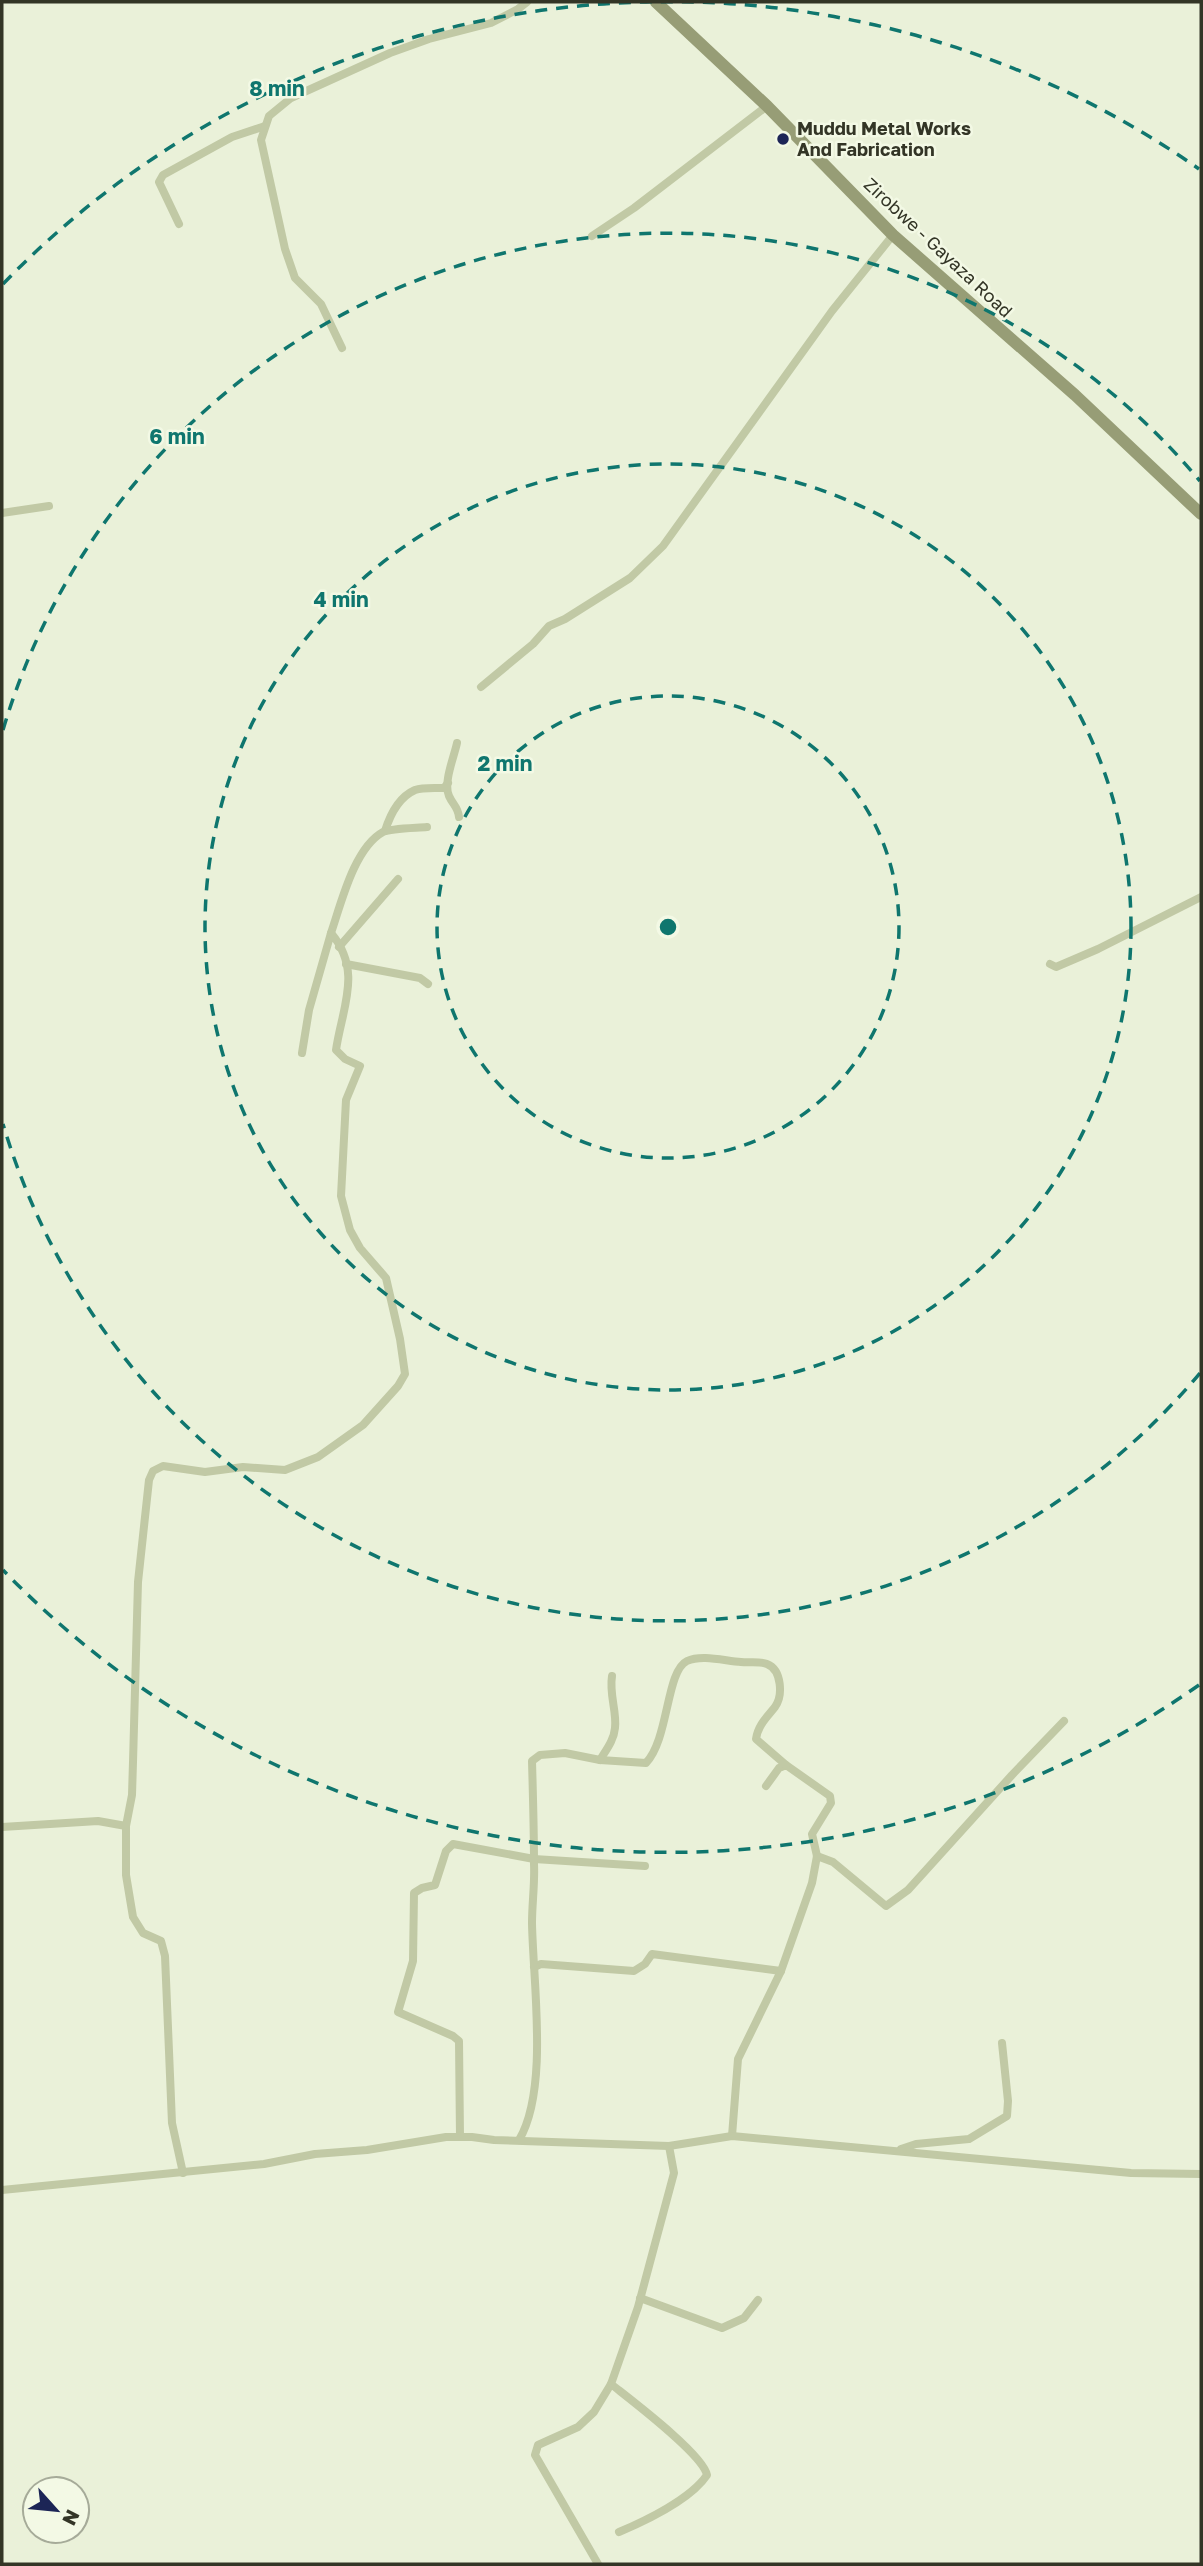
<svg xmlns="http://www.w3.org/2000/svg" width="1203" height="2566" viewBox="0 0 1203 2566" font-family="'Golos Text',sans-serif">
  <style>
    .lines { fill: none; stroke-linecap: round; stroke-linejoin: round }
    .street { stroke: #c1c9a5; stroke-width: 8 }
    .secondary { stroke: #979d76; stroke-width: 12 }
    .ring { fill: none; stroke: #0f766e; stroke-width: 3.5; stroke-dasharray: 12 9 }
    .poi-dot { fill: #1c2556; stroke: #f3f9e5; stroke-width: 2.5 }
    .labels { text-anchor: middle; stroke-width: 5; stroke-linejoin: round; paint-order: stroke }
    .poi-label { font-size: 18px; font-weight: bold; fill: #333526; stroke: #f3f9e5; text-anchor: start }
    .street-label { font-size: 18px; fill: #333526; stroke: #f3f9e5 }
    .centre { fill: #0f766e; stroke: #f3f9e5; stroke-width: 3.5 }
    .ring-label { font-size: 21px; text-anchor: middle; font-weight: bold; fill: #0f766e; stroke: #f3f9e5; stroke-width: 5; stroke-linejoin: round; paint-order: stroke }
  </style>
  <rect width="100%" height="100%" fill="#eaf1d9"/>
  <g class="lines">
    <g class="street">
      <polyline points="179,224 159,182 163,175 232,137 265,126"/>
      <polyline points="592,236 634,208 767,106"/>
      <polyline points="342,348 321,304 295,278 285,249 261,140 269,116 291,98 390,53 429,39 491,23 518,9 527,2"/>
      <polyline points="2,513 49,506"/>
      <polyline points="481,687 533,644 549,626 565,619 630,578 663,546 832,311 893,235"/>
      <path d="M457 743C454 757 443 783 449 796 453 805 458 807 459 817"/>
      <path d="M385 831C390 815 399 797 415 790 423 787 435 788 444 788L448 783"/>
      <path d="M331 933C341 904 354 848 383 832 391 828 416 828 427 827"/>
      <polyline points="339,947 398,879"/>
      <polyline points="346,964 420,978 428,984"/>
      <polyline points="1050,964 1056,967 1098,949 1201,897"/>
      <path d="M600 1760C606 1750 614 1740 615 1728 617 1711 609 1695 612 1676"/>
      <polyline points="2,1827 98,1821 126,1826"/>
      <polyline points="817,1856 833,1862 886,1906 908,1890 1012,1775 1064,1721"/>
      <polyline points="534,1967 541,1964 634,1971 645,1964 652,1954 781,1971"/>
      <polyline points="732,2136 738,2059 781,1971 812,1883 817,1856 812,1834 831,1803 830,1796 786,1765 779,1768 766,1786"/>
      <polyline points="460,2137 459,2041 453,2036 398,2012 413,1961 414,1893 422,1888 435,1885 446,1851 453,1844 534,1859 645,1866"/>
      <path d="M519 2140C549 2090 533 1982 532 1923 532 1903 535 1883 534 1864 534 1830 533 1796 532 1761L540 1755 565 1753 600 1760 646 1763C669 1739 666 1671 687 1661 702 1654 725 1661 741 1662 749 1663 760 1661 767 1664 782 1670 783 1696 775 1707 767 1717 758 1725 756 1739L786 1765"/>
      <polyline points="901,2149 916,2144 969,2139 1007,2116 1008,2101 1002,2043"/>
      <path d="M183 2173 172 2123 165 1956 161 1941 143 1933 133 1917 126 1875V1826L132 1795 133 1762 138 1582 149 1480 153 1471 163 1466 205 1472 243 1467 285 1470 318 1457 363 1425 398 1386 405 1374 400 1339 386 1278 360 1248 350 1230 341 1196 346 1100 360 1066 345 1059 336 1050C342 1008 363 971 331 933L309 1010 302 1053"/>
      <polyline points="2,2190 264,2164 315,2154 367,2150 446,2137 472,2137 494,2140 669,2146 732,2136 1131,2173 1201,2174"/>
      <polyline points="640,2298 722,2328 744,2318 758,2300"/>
      <path d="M611 2384C631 2400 703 2454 707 2475 691 2499 645 2521 619 2532"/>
      <polyline points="598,2564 535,2455 538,2445 578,2427 594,2412 611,2384 638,2307 674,2173 669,2146"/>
    </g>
    <polyline class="secondary" points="656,2 767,106 893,235 1075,395 1201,514"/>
  </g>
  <g class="ring">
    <circle cx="668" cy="927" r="231"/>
    <circle cx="668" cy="927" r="463"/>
    <path d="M1200 1373A694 694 0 0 1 3 1124M3 730A694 694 0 0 1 1200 481"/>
    <path d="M1199 1685A925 925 0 0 1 3 1570M3 284A925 925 0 0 1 1199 169"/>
  </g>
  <circle class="poi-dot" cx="783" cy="139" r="7"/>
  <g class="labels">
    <g class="poi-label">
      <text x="797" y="135">Muddu Metal Works<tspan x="797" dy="21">And Fabrication</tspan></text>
    </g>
    <g class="street-label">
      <text transform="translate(938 248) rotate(43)" y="6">Zirobwe - Gayaza Road</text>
    </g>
  </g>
  <circle cx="668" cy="927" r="10" class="centre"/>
  <g class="ring-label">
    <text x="277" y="96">8 min</text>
    <text x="177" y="444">6 min</text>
    <text x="341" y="607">4 min</text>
    <text x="505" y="771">2 min</text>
  </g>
  <rect width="1203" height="2566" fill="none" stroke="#333526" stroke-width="7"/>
  <g transform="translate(56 2510) rotate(117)"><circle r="33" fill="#f3f9e5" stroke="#a6ab99" stroke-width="2"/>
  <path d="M0-5L12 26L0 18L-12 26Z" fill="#1c2556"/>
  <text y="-10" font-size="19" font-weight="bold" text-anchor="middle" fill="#333526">N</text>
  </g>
</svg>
